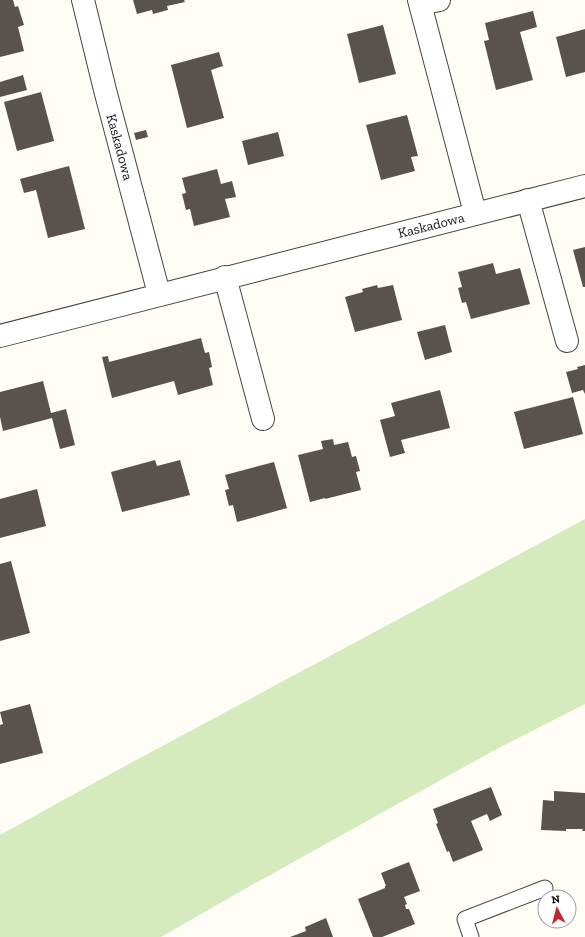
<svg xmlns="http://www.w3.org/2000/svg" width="585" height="937" viewBox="0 0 585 937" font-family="'Zilla Slab',serif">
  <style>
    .green { fill: #d5ebbd }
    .building { fill: #5a524d }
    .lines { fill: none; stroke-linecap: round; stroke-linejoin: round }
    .service-casing { stroke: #444; stroke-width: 17 }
    .minor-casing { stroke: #444; stroke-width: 24 }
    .service { stroke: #fff; stroke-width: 15 }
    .minor { stroke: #fff; stroke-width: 22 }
    .labels { text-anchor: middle; stroke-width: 4; stroke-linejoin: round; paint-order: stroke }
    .street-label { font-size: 14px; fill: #111; stroke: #fff }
  </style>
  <rect width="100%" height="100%" fill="#fffdf5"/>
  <polygon class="green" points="585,519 585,704 491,752 243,890 161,937 0,937 0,835 114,772"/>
  <g class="building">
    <polygon points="0,0 13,0 15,7 18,6 24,25 18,27 24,51 0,57"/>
    <polygon points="133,0 184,0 185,2 167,6 168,10 153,14 152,10 137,14"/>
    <polygon points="533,11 537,27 520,32 533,80 496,90 484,41 489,40 485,23"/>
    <polygon points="383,25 396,74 359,83 347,34"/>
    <polygon points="585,29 585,72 566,77 556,37"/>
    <polygon points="219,52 223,66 211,70 224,118 187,128 171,65"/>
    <polygon points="23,75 27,90 0,97 0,82"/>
    <polygon points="41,92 54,141 17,151 4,102"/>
    <polygon points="407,115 418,156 411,157 415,171 381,180 366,125"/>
    <polygon points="146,130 148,137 136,140 134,133"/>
    <polygon points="278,132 284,156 248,165 242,141"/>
    <polygon points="69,166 85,229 48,238 36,190 24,193 20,179"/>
    <polygon points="217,169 221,184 232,181 236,197 225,199 230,217 194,226 190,209 186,210 182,194 186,193 182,178"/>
    <polygon points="585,247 585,287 583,287 573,250"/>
    <polygon points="493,263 496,274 520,268 530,304 471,319 466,302 462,303 458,288 462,287 458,272"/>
    <polygon points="377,285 378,288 393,285 402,320 355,332 345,297 363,292 362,289"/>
    <polygon points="445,325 452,352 425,360 417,332"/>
    <polygon points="201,338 205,353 209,352 212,367 209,368 213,385 178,395 174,381 112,398 102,357 108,356 109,362"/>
    <polygon points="585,365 585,394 583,390 572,393 566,372 578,369 577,367"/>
    <polygon points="43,381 51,413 66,409 75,445 60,449 52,418 3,431 0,417 0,392"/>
    <polygon points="440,390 450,428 401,440 405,453 390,457 380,420 395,416 391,403"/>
    <polygon points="573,397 583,434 524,449 514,412"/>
    <polygon points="333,439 334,445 348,442 352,457 356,456 360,471 356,472 361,490 325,499 325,498 310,502 298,455 323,449 321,441"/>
    <polygon points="155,460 157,466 180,460 190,495 122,512 111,472"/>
    <polygon points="274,462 287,508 237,522 233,505 229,506 225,490 229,489 225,475"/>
    <polygon points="37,489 46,526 0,538 0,499"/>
    <polygon points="11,561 30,633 0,641 0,564"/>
    <polygon points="30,704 43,753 0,764 0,725 3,724 0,712"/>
    <polygon points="491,787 502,815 490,821 487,814 471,821 483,850 453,862 449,851 447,852 436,824 438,823 433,809"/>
    <polygon points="554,791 585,793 585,831 582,831 583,829 566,829 566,831 541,830 543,800 554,801"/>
    <polygon points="409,862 420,891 404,897 407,904 405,905 406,909 409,909 415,924 382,937 373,937 358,899 385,888 385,886 386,886 381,873"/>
    <polygon points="326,918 333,937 290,937 306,931 305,927"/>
  </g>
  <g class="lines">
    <g class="service-casing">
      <polyline id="service" points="471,937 465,919 545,888"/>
    </g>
    <g class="minor-casing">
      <g id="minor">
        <polyline points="83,0 105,90 159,294"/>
        <polyline points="419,0 475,213"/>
        <polyline points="421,4 439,0"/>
        <polyline points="528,200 567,341"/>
        <polyline points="225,277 263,419"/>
        <polyline points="0,336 585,186"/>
      </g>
    </g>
    <use href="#service" class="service"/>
    <use href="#minor" class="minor"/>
  </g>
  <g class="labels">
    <g class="street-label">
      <text transform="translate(120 147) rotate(75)" y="5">Kaskadowa</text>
      <text transform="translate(431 225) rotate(-14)" y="5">Kaskadowa</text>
    </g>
  </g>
  <g transform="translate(557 909) rotate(353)"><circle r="19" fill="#ffffff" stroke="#a0a0a0"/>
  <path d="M0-3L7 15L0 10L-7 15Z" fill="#c4262e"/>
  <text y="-6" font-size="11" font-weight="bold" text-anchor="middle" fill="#111111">N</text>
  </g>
</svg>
